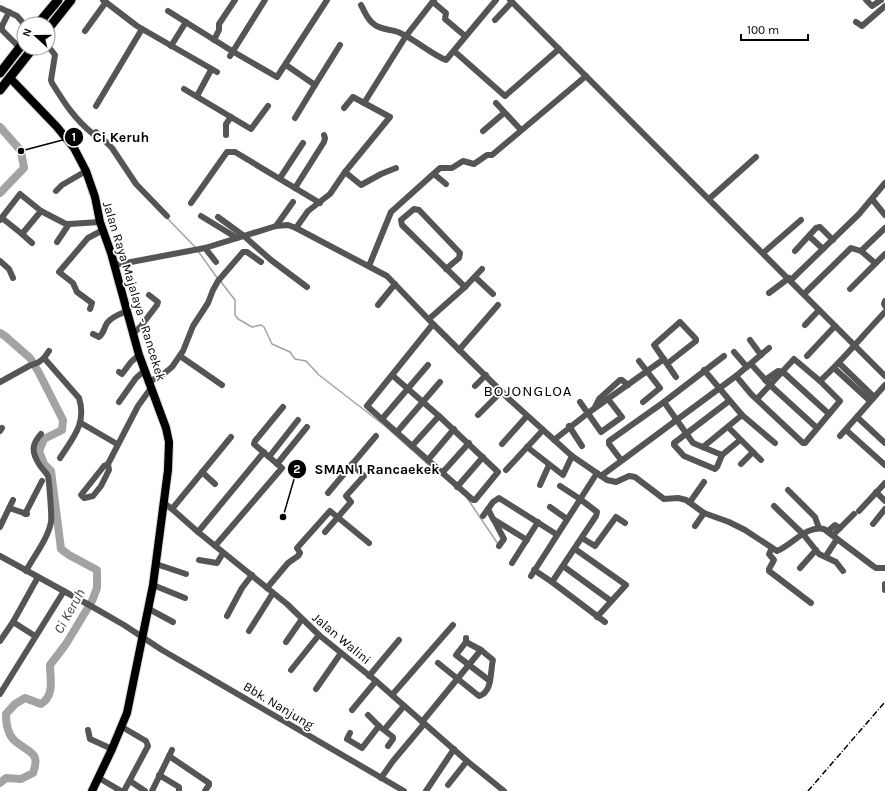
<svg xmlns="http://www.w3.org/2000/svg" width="885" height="791" viewBox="0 0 885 791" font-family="Karla,sans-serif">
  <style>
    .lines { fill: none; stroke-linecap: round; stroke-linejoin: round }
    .stream { stroke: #a3a3a3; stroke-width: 1.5 }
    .river { stroke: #a3a3a3; stroke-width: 8 }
    .major-casing { stroke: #dbdbdb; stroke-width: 10 }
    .highway-casing { stroke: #dbdbdb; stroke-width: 11 }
    .minor { stroke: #555; stroke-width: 6 }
    .major { stroke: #000; stroke-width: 8 }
    .highway { stroke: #000; stroke-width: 9 }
    .rail { stroke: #000; stroke-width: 1.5; stroke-dasharray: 6 2 1 2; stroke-linecap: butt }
    .labels { text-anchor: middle; stroke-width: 3.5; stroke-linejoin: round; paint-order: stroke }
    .street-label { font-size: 13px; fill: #000; stroke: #fff }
    .water-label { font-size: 14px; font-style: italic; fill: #444; stroke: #fff }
    .quarter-label { font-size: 15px; letter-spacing: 1px; fill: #000; stroke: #fff }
    .leader { fill: none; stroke: #000; stroke-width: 1.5 }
    .callout-dot { fill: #000; stroke: #fff; stroke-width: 1.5 }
    .mark-label { font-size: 12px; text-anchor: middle; font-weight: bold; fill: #fff }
    .callout-label { font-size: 14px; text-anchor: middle; font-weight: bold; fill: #000; stroke: #fff; stroke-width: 3.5; stroke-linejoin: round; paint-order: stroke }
  </style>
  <rect width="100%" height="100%" fill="#fff"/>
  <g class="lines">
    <g class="stream">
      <polyline points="167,218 196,248"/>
      <polyline points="198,251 218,279"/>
      <polyline points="221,282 235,300 235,315 238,319 252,327 261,325 264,327 272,344 290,352 295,359 306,361 319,375 385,426 432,468"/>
      <polyline points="467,498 498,544"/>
    </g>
    <g class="river">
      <polyline points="0,127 21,151 24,168 0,193"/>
      <path d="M0 333 5 336 30 358 38 371 63 420 62 430 44 439 39 451 44 464 51 471 61 549 69 555 97 570V588L92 601 66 644 50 665C50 679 55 695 41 704L25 698 15 704 6 714C6 724 8 735 15 741 29 753 41 752 33 773L21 779 6 778 0 783"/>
    </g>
    <g class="major-casing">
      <polyline id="major" points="10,78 57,127 74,148 86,171 95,197 100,222 111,253 139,355 166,428 169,442 168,470 153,585 127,713 112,749 92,791"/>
    </g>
    <g class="highway-casing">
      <g id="highway">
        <polyline points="38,24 58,0"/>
        <polyline points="48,29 71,0"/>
        <polyline points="0,73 24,42"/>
        <polyline points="0,90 33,48"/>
      </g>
    </g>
    <g class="minor">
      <polyline points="103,0 137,26 217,72"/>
      <polyline points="510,0 885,376"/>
      <polyline points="866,0 872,6 881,0"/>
      <polyline points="433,2 446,13 445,19 465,36"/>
      <path d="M361 5C365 12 367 20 375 25 382 30 390 29 398 32 415 39 429 53 446 60L496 0"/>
      <polyline points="0,8 17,16 24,24"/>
      <polyline points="168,11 232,51 277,77 327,0"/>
      <polyline points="9,12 2,26 2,30 20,48"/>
      <polyline points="495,20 512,2"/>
      <polyline points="856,22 862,26 885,6"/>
      <polyline points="85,31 106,2"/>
      <polyline points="214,40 219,30 219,24 235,0"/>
      <path d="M48 46 55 55 51 80 52 83C65 104 74 118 93 134L96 132 112 148 136 184 167 216"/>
      <polyline points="171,46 186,22"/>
      <polyline points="454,51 505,96 559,49"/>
      <polyline points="230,56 265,0"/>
      <polyline points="286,65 315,85 295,118"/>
      <polyline points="315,85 340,45"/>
      <polyline points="184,89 251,129 268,106"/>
      <polyline points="197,96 211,70"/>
      <polyline points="364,103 406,36 434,0"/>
      <polyline points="496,103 521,130"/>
      <polyline points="96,106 142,29"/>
      <polyline points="344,108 353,97 390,117 345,172 361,185 381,174 396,168"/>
      <polyline points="483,131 504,113"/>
      <polyline points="226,135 226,124 231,117"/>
      <polyline points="434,174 446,184"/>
      <polyline points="280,178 303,143"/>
      <polyline points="295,188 324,142 325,138 324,135"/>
      <polyline points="56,191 62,185 86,171"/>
      <polyline points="709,199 756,157"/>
      <polyline points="872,199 885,215"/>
      <polyline points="191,203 227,152 235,152 320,203"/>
      <polyline points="201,216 237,238"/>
      <polyline points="218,217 244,236 271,260 307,287"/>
      <polyline points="2,218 22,234 41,211"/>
      <polyline points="0,220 20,194 41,211 66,224 69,224 100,222"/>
      <polyline points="276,226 293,202"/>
      <polyline points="296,228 308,211 330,194 345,172"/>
      <polyline points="22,234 32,243"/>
      <polyline points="809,236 823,249"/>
      <polyline points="57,242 69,224"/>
      <polyline points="205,248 216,262"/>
      <polyline points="795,251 816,228 820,227 833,240"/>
      <polyline points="861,251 885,228"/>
      <polyline points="763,253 801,220"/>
      <polyline points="0,261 9,269 13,278"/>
      <path d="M115 265 205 248 276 226 288 225 296 228 387 276 433 324 510 400 572 456 607 480 616 482 629 476 635 477 664 499 678 498 686 500 704 513 729 522 745 530 777 551C792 545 806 525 824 529L873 566 876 568H885"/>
      <polyline points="369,266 391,212 440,168 452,168 463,161 474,164 487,155 492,155 586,76"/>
      <polyline points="475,277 493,294"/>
      <polyline points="791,280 859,214 885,183"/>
      <polyline points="465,287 482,269"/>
      <polyline points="850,289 885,254"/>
      <polyline points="769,293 789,278"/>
      <polyline points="804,294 851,248 861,251 875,263"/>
      <polyline points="885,301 884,304 885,306"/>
      <polyline points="378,305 395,284"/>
      <polyline points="90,309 92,303 77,292 73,283 59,272 88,238 103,230"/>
      <polyline points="429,319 465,287 402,225 401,220 414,209 419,210 460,253 459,258 446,269"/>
      <polyline points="805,325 819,310"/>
      <path d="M93 334 99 337C104 333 104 328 107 323 111 317 120 314 127 311"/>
      <polyline points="133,334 141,326 157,305 158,302 149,295"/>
      <polyline points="750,340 761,355"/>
      <polyline points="459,350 498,305"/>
      <polyline points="734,352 747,367"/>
      <polyline points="180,356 222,385"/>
      <polyline points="807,356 835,326"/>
      <path d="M44 358 79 398C87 423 73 438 60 458"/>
      <polyline points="639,361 660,388 643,402"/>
      <polyline points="668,363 696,341 696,339 680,322 654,345 676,377"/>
      <polyline points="839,363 874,397"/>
      <polyline points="751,364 770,385 817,428"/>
      <polyline points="834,368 870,401"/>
      <polyline points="704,370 742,415 775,443"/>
      <polyline points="119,372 122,374 131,362 139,355"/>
      <polyline points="392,375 439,416 498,472 475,500 473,500 367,406 433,324"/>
      <polyline points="736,376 751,394 803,443 805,443 840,401 820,381 794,359 757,399"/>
      <polyline points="765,380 778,371 783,372 829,414"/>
      <path d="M820 381C843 360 863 335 885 312"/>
      <polyline points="0,382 29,366 39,362 44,358 49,351"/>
      <polyline points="148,382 161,376 172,367 183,351 193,326 208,303 213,290 218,281 243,252 247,252 261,262"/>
      <polyline points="475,386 486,375"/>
      <polyline points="729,401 674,443 674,445 684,456 715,469 717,467 722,455 740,440"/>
      <polyline points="119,402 136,378 144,371"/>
      <polyline points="580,402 601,432 622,417 608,399"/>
      <polyline points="664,402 693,443 722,455"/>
      <polyline points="595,407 599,399 620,380 622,380 628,385"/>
      <polyline points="478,415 502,391"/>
      <polyline points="857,417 885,443"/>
      <polyline points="382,419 428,365"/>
      <polyline points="81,423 117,444"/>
      <polyline points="569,426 582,446"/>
      <polyline points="728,427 761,460"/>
      <polyline points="846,430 885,465"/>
      <polyline points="0,431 2,428"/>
      <polyline points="397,432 440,382"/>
      <polyline points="840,436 885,385"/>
      <polyline points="554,440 588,413 664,359"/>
      <polyline points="502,444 527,416"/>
      <polyline points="412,446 439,416"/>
      <polyline points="527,447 563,475 572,456"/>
      <polyline points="703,447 742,415"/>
      <polyline points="269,457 298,420"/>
      <polyline points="428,460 454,429"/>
      <polyline points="621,460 609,444 609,441 664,402 724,356"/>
      <polyline points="108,464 104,466 81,495 84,498 93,496 101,486 109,470 108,464 138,406 151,388"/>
      <polyline points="277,464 307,427"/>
      <polyline points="741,464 753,452"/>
      <polyline points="506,470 543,430"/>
      <polyline points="202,472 215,484"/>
      <polyline points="442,473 469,443"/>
      <polyline points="601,476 736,376 769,348"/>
      <polyline points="540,485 549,465"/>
      <polyline points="457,487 483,457"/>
      <polyline points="788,490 815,517 819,528"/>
      <polyline points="876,492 885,501"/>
      <polyline points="328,493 376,436"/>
      <polyline points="690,502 704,482"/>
      <polyline points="164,503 172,509 198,532 287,604 319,635 376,681 467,761 504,791"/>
      <polyline points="774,506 803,534 819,554 836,562 843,571"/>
      <polyline points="550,507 567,519"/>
      <polyline points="9,508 27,514"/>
      <polyline points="172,509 231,437"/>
      <polyline points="488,509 493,519 527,540"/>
      <polyline points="859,511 885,483"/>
      <polyline points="25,514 42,481"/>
      <polyline points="483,516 493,502 499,498 556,534"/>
      <polyline points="494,520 504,539 499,546"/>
      <polyline points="873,524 885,509"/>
      <polyline points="695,526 704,513"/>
      <polyline points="0,527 13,500"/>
      <polyline points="828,531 835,525 840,528"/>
      <polyline points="198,532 264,452"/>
      <polyline points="325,532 351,502 346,496 364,476 352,464"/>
      <polyline points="833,535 854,514"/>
      <polyline points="582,538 595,546 616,517 625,523"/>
      <polyline points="215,546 282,468 254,444 255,441 283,407"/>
      <polyline points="772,548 769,554 774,560 769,569 769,571 811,603"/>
      <polyline points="575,549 626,585 597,617"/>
      <polyline points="0,556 91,606 124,625 162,650 404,791"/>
      <polyline points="826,556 837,539"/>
      <polyline points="199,560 217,563 223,553"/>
      <polyline points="512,563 538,522"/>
      <polyline points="156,564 186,574"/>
      <polyline points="563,566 611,601"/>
      <polyline points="800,568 816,550"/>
      <polyline points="534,570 552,582 605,622"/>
      <path d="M26 571C34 556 48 539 51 522 52 517 49 480 48 476 46 472 41 468 39 464 31 451 32 444 41 434"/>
      <polyline points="531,576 597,473"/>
      <polyline points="552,582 596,516 597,512 580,499 560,486"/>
      <polyline points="885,584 885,590"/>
      <polyline points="153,585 185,598"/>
      <polyline points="267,588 288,563 298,556 300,553 297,548 330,511 369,543"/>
      <polyline points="149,609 173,622"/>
      <polyline points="227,616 242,588 252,575"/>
      <polyline points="13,622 35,636"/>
      <polyline points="249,631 273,593"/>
      <polyline points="0,641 13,622 38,577"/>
      <polyline points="286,642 302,619"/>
      <polyline points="466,642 456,655 490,681"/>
      <path d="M438 663 479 696C493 692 490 671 493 660L481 650 466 642V638"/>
      <polyline points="291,670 319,635"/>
      <polyline points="369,676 399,640"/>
      <polyline points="316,689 341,653"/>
      <polyline points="0,694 64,591"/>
      <polyline points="392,695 453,625"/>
      <polyline points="352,710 376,681"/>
      <polyline points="368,715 381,728"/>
      <polyline points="422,722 481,650"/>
      <polyline points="122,727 146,741 148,746 124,791"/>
      <polyline points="88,730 90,739 112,749"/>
      <polyline points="350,733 347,739 362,748 379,726"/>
      <polyline points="388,746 393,739 393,737 384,730 404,706"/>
      <polyline points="169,756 209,783 209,785 205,791"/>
      <polyline points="159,775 179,787 179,791"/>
      <polyline points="99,778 121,791"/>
      <polyline points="381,778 393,761 424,724"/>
      <polyline points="130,781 145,791"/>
      <polyline points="448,785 467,761"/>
      <polyline points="152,791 172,750"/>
      <polyline points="426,791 454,749"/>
    </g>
    <use href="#major" class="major"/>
    <use href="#highway" class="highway"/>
    <polyline class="rail" points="808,791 885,702"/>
  </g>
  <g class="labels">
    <g class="street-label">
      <text transform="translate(135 291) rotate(73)" y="5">Jalan Raya Majalaya - Rancekek</text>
      <text transform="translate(342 638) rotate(40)" y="5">Jalan Walini</text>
      <text transform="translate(279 705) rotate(31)" y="5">Bbk. Nanjung</text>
    </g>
    <g class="water-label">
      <text transform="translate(69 611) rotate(-61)" y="5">Ci Keruh</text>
    </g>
    <g class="quarter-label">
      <text x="528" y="396">BOJONGLOA</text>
    </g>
  </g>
  <path class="leader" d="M21 151L74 137M283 517L297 469"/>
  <g class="callout-dot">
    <circle cx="21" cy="151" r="4"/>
    <circle cx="283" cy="517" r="4"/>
    <circle cx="74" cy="137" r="10"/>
    <circle cx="297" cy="469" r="10"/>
  </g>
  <g class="mark-label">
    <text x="74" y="141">1</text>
    <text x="297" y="473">2</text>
  </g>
  <g class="callout-label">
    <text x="121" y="142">Ci Keruh</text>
    <text x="377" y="474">SMAN 1 Rancaekek</text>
  </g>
  <g transform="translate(36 36) rotate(291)"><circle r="19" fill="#ffffff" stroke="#999999"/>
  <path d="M0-3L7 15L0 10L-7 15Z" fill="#000000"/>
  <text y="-6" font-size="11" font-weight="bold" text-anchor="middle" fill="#000000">N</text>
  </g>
  <path d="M741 34v6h67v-6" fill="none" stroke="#000000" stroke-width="2"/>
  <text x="747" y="34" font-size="12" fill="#000000" stroke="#ffffff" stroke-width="3" paint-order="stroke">100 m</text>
</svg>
